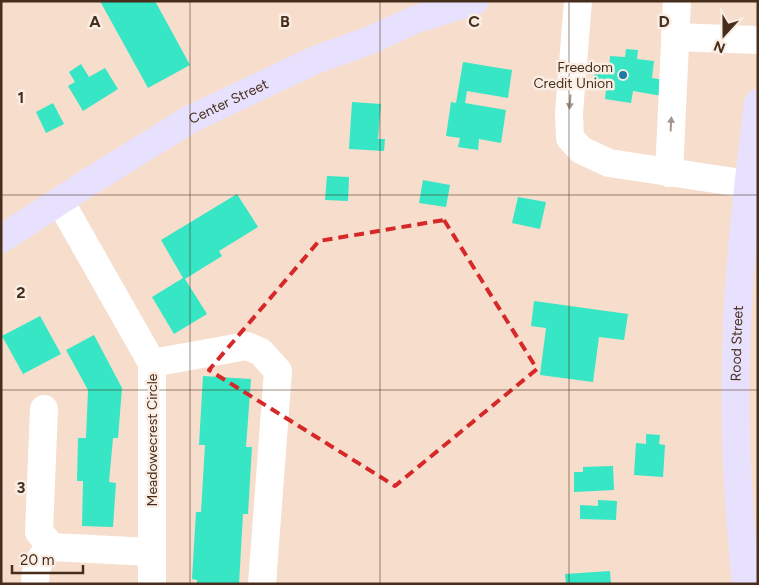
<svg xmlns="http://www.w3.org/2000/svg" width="759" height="585" viewBox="0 0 759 585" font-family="Figtree,sans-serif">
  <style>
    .building { fill: #36e6c4 }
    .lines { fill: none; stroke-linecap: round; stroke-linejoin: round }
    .minor { stroke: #fff; stroke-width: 28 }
    .major { stroke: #e8e1fe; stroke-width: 28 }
    .oneway { fill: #a3968e }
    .marked { fill: none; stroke: #d62828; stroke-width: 4; stroke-dasharray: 10 6; stroke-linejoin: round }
    .grid { fill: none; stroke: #472e1c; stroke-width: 1; stroke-opacity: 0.55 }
    .poi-dot { fill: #1e7ba8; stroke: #faede4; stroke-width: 2 }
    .labels { text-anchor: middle; stroke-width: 5; stroke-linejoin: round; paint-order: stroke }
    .poi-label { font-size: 14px; fill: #472e1c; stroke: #faede4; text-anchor: end }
    .street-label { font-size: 14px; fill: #472e1c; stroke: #faede4 }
    .grid-label { font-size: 16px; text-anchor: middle; font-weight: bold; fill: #472e1c; stroke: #faede4; stroke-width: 5; stroke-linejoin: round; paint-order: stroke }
  </style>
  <rect width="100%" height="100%" fill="#f7ddcb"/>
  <g class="building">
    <polygon points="100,1 155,1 190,65 148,88"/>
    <polygon points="626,49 638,50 637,59 654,61 652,78 664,80 662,96 633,91 631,103 605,99 606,90 593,88 596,63 601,64 600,70 609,71 610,56 625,57"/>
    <polygon points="463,62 512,70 508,98 467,91 465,103 506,110 501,143 479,139 478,150 458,147 460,138 446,136 451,102 456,103"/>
    <polygon points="81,64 89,77 105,68 118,89 83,111 68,86 75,82 69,72"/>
    <polygon points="352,102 381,104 378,139 385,139 384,151 349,149"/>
    <polygon points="53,103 64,124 46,133 36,112"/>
    <polygon points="327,176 349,177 348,201 325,200"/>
    <polygon points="423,180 450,185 446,207 419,203"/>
    <polygon points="237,194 258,227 219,251 222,256 185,279 207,314 174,334 152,297 183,278 161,240"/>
    <polygon points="518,197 546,202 540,229 512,223"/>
    <polygon points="534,301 628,314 624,340 599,337 593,382 540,375 546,328 531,326"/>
    <polygon points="40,316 61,354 23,374 2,336"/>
    <polygon points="94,335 122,388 118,438 113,438 109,482 116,483 113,527 82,526 83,481 77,481 78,438 86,438 88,390 66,350"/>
    <polygon points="203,376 251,379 246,447 252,447 248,514 243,514 239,584 197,584 197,580 192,579 196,512 201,512 205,445 199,445"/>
    <polygon points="646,434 660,435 659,444 665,445 663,477 634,475 636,443 646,444"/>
    <polygon points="613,466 614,490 574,492 574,472 583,472 583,467"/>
    <polygon points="598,500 617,501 616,520 580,519 580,505 598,506"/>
    <polygon points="610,571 611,584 566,584 565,574"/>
  </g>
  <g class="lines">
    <g class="minor">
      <polyline points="578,1 569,113 570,138 581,150 609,163 748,184"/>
      <polyline points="675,37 758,40"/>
      <polyline points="669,173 677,1"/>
      <polyline points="60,201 152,363 152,584"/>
      <polyline points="152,363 247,346 261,352 278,371 262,584"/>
      <polyline points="44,409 39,532 52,547 151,552"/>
      <path d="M35 584C35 568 39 556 52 547"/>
    </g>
    <g class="major">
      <path id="s1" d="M1 239 89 182 189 120 315 60 371 40 414 20 475 1"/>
      <path id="s2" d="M746 584C737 499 733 412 737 326 740 252 749 177 758 103"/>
    </g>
  </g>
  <defs><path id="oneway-solid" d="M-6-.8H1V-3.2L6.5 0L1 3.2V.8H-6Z" transform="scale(1.25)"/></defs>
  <g class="oneway">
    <use href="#oneway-solid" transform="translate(570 102) rotate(94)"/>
    <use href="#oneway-solid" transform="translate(671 124) rotate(-87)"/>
  </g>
  <path class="marked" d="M444 220 537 369 395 486 209 370 319 241Z"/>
  <path class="grid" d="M190 1V584M380 1V584M569 1V584M1 195H758M1 390H758"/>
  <circle class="poi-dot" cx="623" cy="75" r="5"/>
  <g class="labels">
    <g class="poi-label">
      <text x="613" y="72">Freedom<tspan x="613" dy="16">Credit Union</tspan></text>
    </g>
    <g class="street-label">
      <text dy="5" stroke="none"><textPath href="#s1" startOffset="266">Center Street</textPath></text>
      <text dy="5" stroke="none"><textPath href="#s2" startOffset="241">Rood Street</textPath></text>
      <text transform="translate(152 440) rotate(-90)" y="5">Meadowecrest Circle</text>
    </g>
  </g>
  <g class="grid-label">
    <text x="95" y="27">A</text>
    <text x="285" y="27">B</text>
    <text x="474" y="27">C</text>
    <text x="664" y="27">D</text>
    <text x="21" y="103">1</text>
    <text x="21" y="298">2</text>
    <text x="21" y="493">3</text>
  </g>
  <rect width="759" height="585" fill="none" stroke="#472e1c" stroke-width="5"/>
  <g transform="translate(724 35) rotate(201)" stroke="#faede4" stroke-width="4" paint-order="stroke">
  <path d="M0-4L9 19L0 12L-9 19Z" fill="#472e1c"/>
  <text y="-8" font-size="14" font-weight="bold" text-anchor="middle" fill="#472e1c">N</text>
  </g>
  <path d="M12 565v8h71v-8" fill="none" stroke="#472e1c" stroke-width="2.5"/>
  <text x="20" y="565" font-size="15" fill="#472e1c" stroke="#faede4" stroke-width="4" paint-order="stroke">20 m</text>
</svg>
